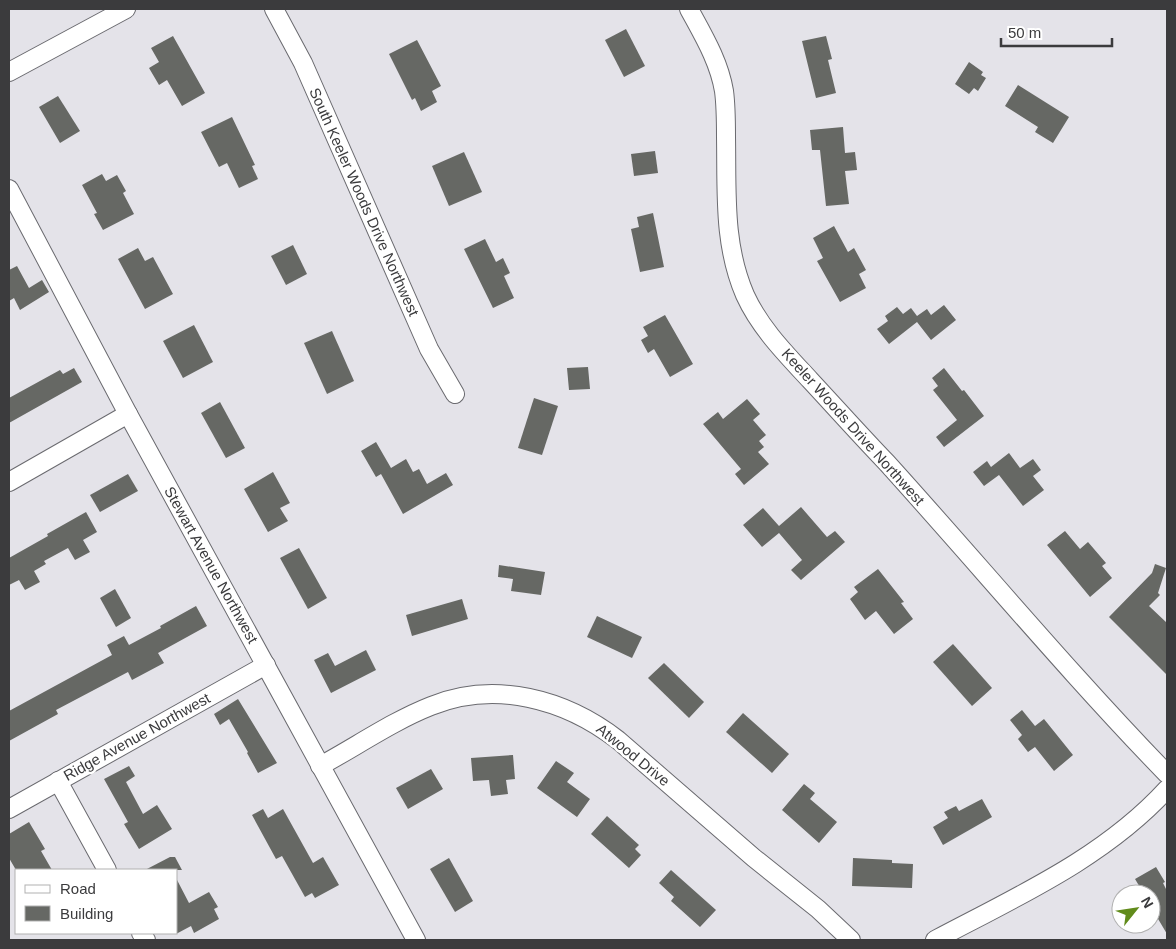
<svg xmlns="http://www.w3.org/2000/svg" width="1176" height="949" viewBox="0 0 1176 949" font-family="Arial,sans-serif">
  <style>
    .building { fill: #666864 }
    .lines { fill: none; stroke-linecap: round; stroke-linejoin: round }
    .street-casing { stroke: #6a6a6f; stroke-width: 20 }
    .street { stroke: #fff; stroke-width: 18 }
    .labels { text-anchor: middle; stroke-width: 5; stroke-linejoin: round; paint-order: stroke }
    .street-label { font-size: 15px; fill: #3b3b3d; stroke: #fff }
  </style>
  <rect width="100%" height="100%" fill="#e4e3e9"/>
  <g class="building">
    <polygon points="626,29 645,66 624,77 605,40"/>
    <polygon points="173,36 205,93 182,106 167,80 159,85 149,68 159,62 151,48"/>
    <polygon points="826,36 832,59 828,60 836,93 816,98 802,41"/>
    <polygon points="417,40 441,86 432,91 437,102 421,111 415,98 412,100 389,54"/>
    <polygon points="969,62 983,72 981,75 986,78 978,91 974,88 969,94 955,84"/>
    <polygon points="1018,85 1069,117 1053,143 1035,132 1038,127 1005,106"/>
    <polygon points="58,96 80,131 60,143 39,107"/>
    <polygon points="232,117 255,165 252,166 258,179 239,188 227,163 219,167 201,132"/>
    <polygon points="843,127 845,153 855,152 857,170 845,171 849,204 826,206 820,150 812,150 810,130"/>
    <polygon points="655,151 658,173 634,176 631,154"/>
    <polygon points="464,152 482,192 449,206 432,166"/>
    <polygon points="102,174 106,181 117,175 126,191 123,193 134,214 103,230 94,214 97,213 82,185"/>
    <polygon points="653,213 664,267 640,272 631,229 639,227 637,217"/>
    <polygon points="834,226 848,252 854,248 866,270 859,274 866,288 840,302 817,261 823,258 813,238"/>
    <polygon points="485,239 496,262 503,258 510,273 504,276 514,298 493,308 464,249"/>
    <polygon points="293,245 307,274 286,285 271,256"/>
    <polygon points="138,248 145,261 153,257 173,294 145,309 118,259"/>
    <polygon points="17,266 29,288 42,280 49,292 20,310 14,298 9,301 9,270"/>
    <polygon points="944,305 956,320 931,340 917,322 889,344 877,329 888,321 885,316 897,307 903,314 911,308 917,316 927,309 931,315"/>
    <polygon points="665,315 693,364 670,377 654,349 648,353 641,340 648,336 643,327"/>
    <polygon points="194,325 213,362 183,378 163,341"/>
    <polygon points="332,331 354,381 327,394 304,343"/>
    <polygon points="588,367 590,389 569,390 567,368"/>
    <polygon points="74,368 82,382 9,423 9,398 60,370 63,374"/>
    <polygon points="944,368 962,391 964,390 984,416 944,447 936,437 957,420 933,390 938,386 932,378"/>
    <polygon points="534,398 558,406 542,455 518,448"/>
    <polygon points="747,399 760,414 753,420 766,435 759,441 764,447 758,452 769,464 744,485 735,474 741,469 703,424 718,412 723,419"/>
    <polygon points="220,402 245,448 226,458 201,413"/>
    <polygon points="376,442 391,468 406,459 413,472 419,469 427,484 446,473 453,485 403,514 381,474 376,477 361,451"/>
    <polygon points="1009,453 1020,468 1033,459 1041,470 1033,476 1044,490 1023,506 999,475 984,486 973,472 987,461 991,467"/>
    <polygon points="273,472 290,503 280,508 288,521 268,532 244,489"/>
    <polygon points="128,474 138,491 100,512 90,495"/>
    <polygon points="801,507 827,537 835,531 845,542 801,580 791,570 802,560 779,533 762,547 743,525 763,508 779,526"/>
    <polygon points="86,512 97,532 83,540 90,552 75,560 68,548 44,561 46,564 34,571 40,582 25,590 19,580 9,585 9,558 48,536 47,534"/>
    <polygon points="1065,531 1080,549 1088,542 1106,563 1102,566 1112,578 1090,597 1047,545"/>
    <polygon points="299,548 327,598 308,609 280,558"/>
    <polygon points="1155,564 1166,568 1158,593 1160,595 1149,606 1167,623 1167,675 1109,617 1152,573"/>
    <polygon points="499,565 545,572 541,595 511,591 513,579 498,577"/>
    <polygon points="878,569 904,602 901,603 913,619 894,634 876,611 865,620 850,599 858,592 854,587"/>
    <polygon points="115,589 131,618 116,627 100,598"/>
    <polygon points="462,599 468,619 412,636 406,615"/>
    <polygon points="196,606 207,626 158,653 164,663 132,680 128,672 56,710 58,714 9,741 9,711 112,655 107,645 124,636 129,645 161,628 160,626"/>
    <polygon points="597,616 642,637 632,658 587,637"/>
    <polygon points="953,644 992,688 972,706 933,662"/>
    <polygon points="366,650 376,670 331,693 314,660 328,653 335,666"/>
    <polygon points="664,663 704,702 689,718 648,678"/>
    <polygon points="238,699 277,763 258,773 247,753 248,752 229,719 220,725 214,714"/>
    <polygon points="1022,710 1035,726 1044,719 1073,755 1054,771 1035,747 1028,752 1018,739 1022,735 1010,720"/>
    <polygon points="743,713 789,754 772,773 726,732"/>
    <polygon points="513,755 515,779 506,780 508,794 491,796 489,780 473,781 471,758"/>
    <polygon points="556,761 574,773 567,782 590,799 577,817 537,788"/>
    <polygon points="129,766 135,776 126,782 143,814 157,805 172,829 139,849 124,824 128,822 104,779"/>
    <polygon points="431,769 443,789 408,809 396,788"/>
    <polygon points="804,784 815,793 810,799 837,822 819,843 782,810"/>
    <polygon points="982,799 992,817 943,845 933,827 948,818 944,812 956,806 959,811"/>
    <polygon points="263,809 268,818 283,809 313,863 323,857 339,885 315,898 312,893 305,897 282,856 276,859 252,815"/>
    <polygon points="607,816 639,845 635,849 641,855 629,868 591,834"/>
    <polygon points="29,822 45,849 41,851 52,870 16,870 9,858 9,834"/>
    <polygon points="170,857 175,857 182,870 145,870"/>
    <polygon points="449,858 473,901 455,912 430,869"/>
    <polygon points="853,858 892,860 892,863 913,864 912,888 852,886"/>
    <polygon points="1156,867 1165,882 1163,883 1167,891 1167,934 1151,907 1151,894 1144,894 1135,879"/>
    <polygon points="671,870 716,910 700,927 671,901 674,897 659,883"/>
    <polygon points="176,878 189,903 209,892 218,907 214,909 219,919 194,933 191,926 176,934"/>
  </g>
  <g class="lines">
    <g class="street-casing">
      <g id="street">
        <polyline points="274,9 303,63 429,349 455,394"/>
        <path d="M689 9C703 35 719 61 724 91 726 106 726 122 726 137 727 192 723 244 745 295 760 328 786 354 810 380 836 408 861 436 887 463 981 567 1070 674 1167 774"/>
        <polyline points="9,72 126,9"/>
        <polyline points="9,189 128,414 416,940"/>
        <polyline points="9,482 128,414"/>
        <path d="M320 766C357 746 393 721 431 706 495 680 565 699 618 740L754 858 818 909 851 940"/>
        <polyline points="58,781 107,870"/>
        <polyline points="9,809 266,665"/>
        <polyline points="141,933 146,940"/>
        <path d="M935 940C1016 897 1104 858 1167 789"/>
      </g>
    </g>
    <use href="#street" class="street"/>
  </g>
  <g class="labels">
    <g class="street-label">
      <text transform="translate(364 202) rotate(66)" y="5">South Keeler Woods Drive Northwest</text>
      <text transform="translate(853 427) rotate(48)" y="5">Keeler Woods Drive Northwest</text>
      <text transform="translate(211 565) rotate(61)" y="5">Stewart Avenue Northwest</text>
      <text transform="translate(137 737) rotate(-29)" y="5">Ridge Avenue Northwest</text>
      <text transform="translate(633 755) rotate(39)" y="5">Atwood Drive</text>
    </g>
  </g>
  <rect width="1176" height="949" fill="none" stroke="#3b3b3d" stroke-width="20"/>
  <rect x="15" y="869" width="162" height="65" fill="#ffffff" stroke="#b1b1b1"/>
  <rect x="25" y="885" width="25" height="8" fill="#ffffff" stroke="#b1b1b1"/>
  <text x="60" y="894" font-size="15" fill="#3b3b3d">Road</text>
  <rect x="25" y="906" width="25" height="15" fill="#666864" stroke="#b1b1b1"/>
  <text x="60" y="919" font-size="15" fill="#3b3b3d">Building</text>
  <g transform="translate(1136 909) rotate(60)"><circle r="24" fill="#ffffff" stroke="#b1b1b1"/>
  <path d="M0-4L9 19L0 12L-9 19Z" fill="#618b1b"/>
  <text y="-8" font-size="14" font-weight="bold" text-anchor="middle" fill="#3b3b3d">N</text>
  </g>
  <path d="M1001 38v8h111v-8" fill="none" stroke="#3b3b3d" stroke-width="2.5"/>
  <text x="1008" y="38" font-size="15" fill="#3b3b3d" stroke="#ffffff" stroke-width="4" paint-order="stroke">50 m</text>
</svg>
